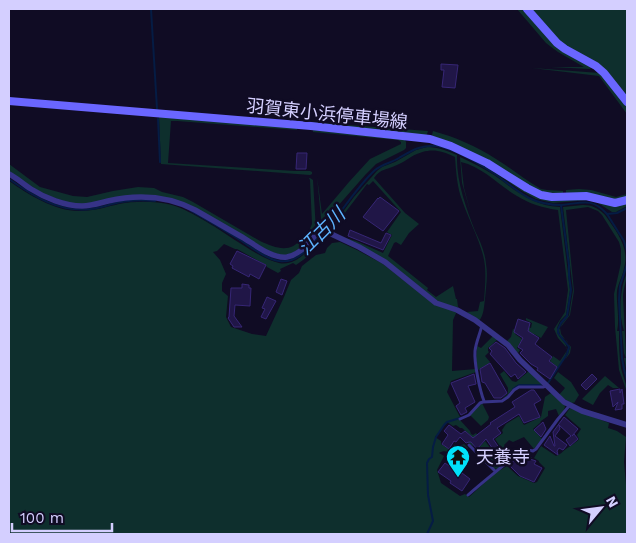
<svg xmlns="http://www.w3.org/2000/svg" width="636" height="543" viewBox="0 0 636 543" font-family="'Work Sans','Noto Sans JP',sans-serif">
  <style>
    .green { fill: #0e2f2d }
    .lines { fill: none; stroke-linecap: round; stroke-linejoin: round }
    .stream { stroke: #051c44; stroke-width: 2 }
    .building { fill: #201647; stroke: #362675 }
    .lane { stroke: #363387; stroke-width: 3 }
    .street { stroke: #363387; stroke-width: 5.5 }
    .secondary { stroke: #6a66ff; stroke-width: 8 }
    .labels { text-anchor: middle; stroke-width: 5; stroke-linejoin: round; paint-order: stroke }
    .street-label { font-size: 18px; fill: #d4cfff; stroke: #100c24 }
    .poi-label { font-size: 18px; fill: #d4cfff; stroke: #100c24; text-anchor: start }
    .water-label { font-size: 19px; font-style: italic; fill: #5db4ff; stroke: #100c24 }
  </style>
  <rect width="100%" height="100%" fill="#100c24"/>
  <g class="green">
    <polygon points="517,9 522,9 539,28 592,66 590,69 551,67 584,67 558,52 546,43"/>
    <polygon points="531,9 627,9 627,98 610,76 559,41"/>
    <polygon points="532,68 600,73 627,107 627,114 599,76"/>
    <polygon points="159,117 297,128 297,130 177,121 171,121 168,163 295,171 310,171 312,172 312,174 310,175 161,164"/>
    <polygon points="308,122 428,131 426,137 309,124"/>
    <polygon points="313,130 405,140 406,142 406,148 404,150 376,164 366,174 322,224 321,218 317,177 322,214 349,182 370,159 401,144 401,142 398,140 313,132"/>
    <path d="M433 131C455 137 476 146 496 159 511 168 525 180 541 189L547 190 563 191V195H547L434 138 432 135Z"/>
    <path d="M427 147C439 147 447 151 457 155 456 181 466 207 475 231 480 241 485 252 486 264 488 275 486 287 485 299 484 306 484 315 479 321L467 312 478 311 480 302 484 301C485 286 487 270 483 255 478 236 468 218 462 200 457 187 456 171 455 157 438 149 428 148 411 157 406 160 402 163 397 165 387 170 381 168 374 178L405 213 419 224 409 233 401 245 396 242 394 243 388 256 428 288 427 290 436 297 453 286 456 299H457L458 307 457 308 440 303 399 270 345 238 356 241 383 253 392 235 387 232 401 212 373 181 369 185 367 184 338 222 337 226 328 230 334 224 354 197 377 171 382 167 395 162 416 150Z"/>
    <polygon points="462,153 526,189 564,198 627,202 627,206 616,212 612,212 598,203 590,200 553,203 536,199 520,190 496,173"/>
    <path d="M460 157C471 162 483 168 494 175 515 190 533 206 560 207L570 290 566 315 560 321 557 328C557 335 560 337 564 342 572 351 560 364 555 373L557 367 550 361 553 356 560 361 566 352 567 348 558 338 554 329 565 312 568 290 558 210C543 208 530 204 517 196 498 185 483 167 461 162L464 188 471 214 462 183Z"/>
    <path d="M9 164 40 187 73 196 87 197 113 191 138 187 154 188 162 192 183 197 193 202 260 241C276 248 290 254 302 238 306 234 310 230 312 224L310 180 309 178 278 175 310 178 313 180 316 231 314 235 295 252 284 256 269 251 196 209 157 196 91 204H73L45 195 9 172Z"/>
    <path d="M9 181C29 195 56 212 81 211 94 211 106 207 119 204 135 201 155 201 172 205 192 211 220 230 238 242 249 249 266 260 279 263 297 267 311 247 322 235L326 236C318 248 308 257 296 265L293 263 280 269 281 271 278 273 267 267 266 265 237 249H235L224 244 217 251 213 252 220 260 226 274 222 283V291L228 296 226 317 231 327 252 334 266 336 284 297 291 280 299 273 302 266 316 255 325 253 327 248 332 243 340 242 357 250 383 264 431 302 457 311 453 320 452 371 476 369V372L451 381 447 392 460 417V420L470 431 471 434 473 435 476 433 480 439 473 446 467 442 471 436 462 428H460L456 425 453 426 447 422 435 437 441 441V444L450 450 464 444 468 448 459 458C453 453 445 449 439 453L444 456 437 470 441 483 460 496 465 494 469 497 495 473 507 466 518 476 534 483 537 482 545 468 539 462V461L534 458 541 446 556 456C561 454 562 452 566 449 571 445 575 444 579 439L577 435 581 429 565 415 570 408 609 423 608 428 617 431 626 437 624 462 627 496V534H9Z"/>
    <polygon points="579,189 591,190 616,197 627,194 627,199 619,201 566,195 566,190"/>
    <path d="M583 205C592 205 598 208 605 215 616 231 630 247 624 268 623 276 618 283 617 291 616 304 620 318 617 331H619C619 344 619 356 621 368 623 377 627 384 627 392L619 370 615 327 614 294 621 263V249L619 242 602 215 598 211 588 207 566 210 574 291 570 315 560 328 561 334 571 347 570 353 565 360 568 354 570 347 567 341 560 335 559 330 562 324 569 315 573 290 563 207Z"/>
    <path d="M627 272C627 280 623 288 623 297L627 373 624 358H626L624 353 622 331H624C618 313 620 289 627 272Z"/>
    <polygon points="526,318 548,327 541,338 534,334 532,336 518,328 515,334 522,339 517,348 520,350 518,353 507,341 511,337 513,329 515,330 517,323 531,328 532,323 526,320"/>
    <polygon points="493,336 498,339 488,348 488,351 489,352 485,356 490,362 488,364 478,370 476,359 477,346 481,348"/>
    <path d="M504 371 512 381 516 382 529 371 542 384 541 385C533 385 521 382 515 387 510 391 508 396 502 399L508 393V388L500 374Z"/>
    <polygon points="558,372 571,382 579,395 574,403 573,402 572,404 559,395 565,388 554,378"/>
    <polygon points="605,376 619,388 613,388 608,385 600,393 593,405 582,399"/>
    <path d="M551 393 565 405C565 410 562 412 559 416L556 409 548 411V416L541 421 540 423 533 429 542 439 534 449 524 437 513 442 509 440 504 445 513 456 497 469 493 468 477 450 485 441 497 457 504 452 495 439 503 433 502 430 506 424 519 416 524 425 541 417 545 397Z"/>
    <polygon points="482,403 489,417 488,420 481,426 470,415 478,406"/>
  </g>
  <g class="lines">
    <g class="stream">
      <polyline points="151,9 157,109"/>
      <polyline points="158,119 160,162"/>
      <path d="M9 179C33 196 60 213 90 209 101 208 110 204 121 202 132 200 144 200 155 201"/>
      <path d="M191 211C207 220 224 230 240 240 251 247 266 259 279 261 297 264 309 247 319 236 323 232 327 230 330 226 334 222 336 217 339 214 350 199 362 182 375 170 382 164 391 163 399 158 411 151 422 144 437 146 455 149 483 166 498 176 508 184 518 192 529 198 539 203 551 205 562 205 582 203 592 197 607 214L617 213 627 208"/>
      <polyline points="607,214 624,241 627,251"/>
      <polyline points="627,264 620,286 619,300 622,358 624,369 627,380"/>
      <polyline points="548,383 567,354 569,347 558,333 558,329 561,323 567,316 571,290 569,276 569,265 561,205"/>
      <polyline points="513,389 519,385 541,385"/>
      <polyline points="427,534 433,521 428,495 427,463 429,459 432,457 433,447 436,437 444,425 447,422 460,418"/>
    </g>
  </g>
  <g class="building">
    <polygon points="441,64 458,65 455,88 442,87 444,70 441,70"/>
    <polygon points="297,153 307,153 306,169 296,169"/>
    <polygon points="380,197 399,211 383,231 363,217 378,198 378,199"/>
    <polygon points="350,230 381,243 386,233 391,235 383,250 348,236"/>
    <polygon points="237,251 266,265 259,279 250,274 249,277 232,268 233,266 230,264"/>
    <polygon points="281,279 287,281 282,295 276,292"/>
    <polygon points="242,284 249,285 249,288 251,288 250,306 235,305 234,316 242,327 234,327 228,318 229,317 231,288 242,288"/>
    <polygon points="267,297 276,301 266,319 261,317 265,309 262,308"/>
    <polygon points="518,319 530,323 528,331 539,338 535,344 552,357 549,361 557,367 550,379 537,370 538,368 531,364 520,353 523,350 518,347 523,338 514,332"/>
    <polygon points="496,342 505,348 516,363 526,372 518,379 515,374 511,377 490,354 492,351 489,348"/>
    <polygon points="490,363 507,393 501,398 494,398 485,383 482,382 480,369"/>
    <polygon points="474,374 476,384 468,386 475,402 465,408 467,412 461,415 456,406 460,403 451,383"/>
    <polygon points="592,374 597,379 586,390 581,385"/>
    <polygon points="620,389 620,393 622,389 624,404 622,404 622,409 615,410 618,402 613,407 610,391"/>
    <polygon points="531,390 534,390 541,400 534,404 540,417 524,423 519,414 497,428 501,433 493,439 502,452 497,455 486,439 477,449 471,442 469,442 466,443 460,437 456,442 454,441 449,449 442,444 448,435 444,431 449,425 461,434 465,431 473,438 491,424 490,423 515,407 512,402"/>
    <polygon points="564,417 578,429 572,436 574,434 578,439 570,446 566,440 571,436 559,425 560,429 555,436 567,445 563,450 559,448 557,451 558,455 544,445 550,436 554,446 555,446 553,432"/>
    <polygon points="543,422 546,429 541,437 534,430"/>
    <polygon points="523,453 526,453 531,457 530,459 536,461 534,464 542,468 534,482 520,476 509,465"/>
    <polygon points="445,463 458,472 462,474 462,473 470,479 462,491 450,483 451,481 438,472"/>
  </g>
  <g class="lines">
    <g class="lane">
      <path d="M482 325C480 334 476 342 475 351 474 363 480 391 484 401"/>
      <polyline points="460,419 469,415 480,403 483,402 502,401 508,397 514,390 519,387 543,387 546,386"/>
      <polyline points="469,445 495,471"/>
      <path d="M468 495C486 479 505 465 522 449L533 451 536 449 558 419 570 405"/>
    </g>
    <path class="street" d="M9 174C17 178 23 184 31 189 45 198 65 206 82 206 91 206 100 203 108 201 138 194 168 196 195 210 211 219 226 228 242 237 254 244 272 259 287 257 302 254 313 239 321 227L327 232 359 247 385 262 436 303 457 310 475 320 508 345 520 360 564 402 582 411 627 425"/>
    <g class="secondary">
      <polyline points="527,9 557,43 565,49 596,66 604,73 627,102"/>
      <polyline points="9,101 311,126 430,139 451,146 487,163 527,188 541,195 552,197 586,196 615,203 627,200"/>
    </g>
  </g>
  <defs>
    <g id="temple-pin" transform="scale(1.25)"><path d="M0 17L-7.5 6A9.5 9.5 0 1 1 7.5 6Z" fill="#00e1fa" stroke="#100c24"/><path d="M0-6L5-2H3V0L6.5 2.5H4V6H1.5V3h-3V6H-4V2.5H-6.5L-3 0V-2H-5Z" fill="#111"/></g>
  </defs>
  <g fill-rule="evenodd">
    <use href="#temple-pin" x="458" y="457"/>
  </g>
  <g class="labels">
    <g class="street-label">
      <text transform="translate(327 114) rotate(6)" y="6">羽賀東小浜停車場線</text>
    </g>
    <g class="poi-label">
      <text x="476" y="463">天養寺</text>
    </g>
    <g class="water-label">
      <text transform="translate(321 231) rotate(-45)" y="7">江古川</text>
    </g>
  </g>
  <rect width="636" height="543" fill="none" stroke="#d4cfff" stroke-width="20"/>
  <g transform="translate(601 508) rotate(61)" stroke="#100c24" stroke-width="4" paint-order="stroke">
  <path d="M0-4L9 19L0 12L-9 19Z" fill="#d4cfff"/>
  <text y="-8" font-size="14" font-weight="bold" text-anchor="middle" fill="#d4cfff">N</text>
  </g>
  <path d="M12 523v8h100v-8" fill="none" stroke="#d4cfff" stroke-width="2.5"/>
  <text x="20" y="523" font-size="15" fill="#d4cfff" stroke="#100c24" stroke-width="4" paint-order="stroke">100 m</text>
</svg>
